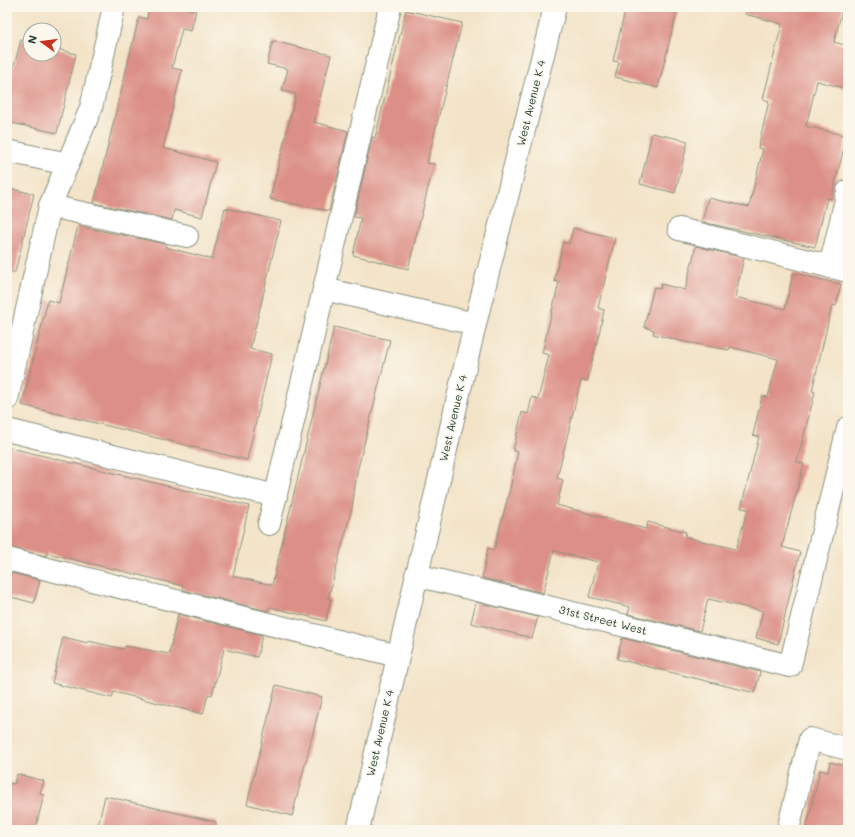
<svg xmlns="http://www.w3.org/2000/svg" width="855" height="837" viewBox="0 0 855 837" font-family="Mali,sans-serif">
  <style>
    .building { fill: #dc8f86 }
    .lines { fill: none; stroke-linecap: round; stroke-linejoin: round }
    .street-casing { stroke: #89907e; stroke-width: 24 }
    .street { stroke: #fff; stroke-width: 22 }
    .labels { text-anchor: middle; stroke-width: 3; stroke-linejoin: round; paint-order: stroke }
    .street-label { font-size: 11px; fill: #1f3d34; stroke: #fbf7ec }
  </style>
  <rect width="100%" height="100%" fill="#fbf7ec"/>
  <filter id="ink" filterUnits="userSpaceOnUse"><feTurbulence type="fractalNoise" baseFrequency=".025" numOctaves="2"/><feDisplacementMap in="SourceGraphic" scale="8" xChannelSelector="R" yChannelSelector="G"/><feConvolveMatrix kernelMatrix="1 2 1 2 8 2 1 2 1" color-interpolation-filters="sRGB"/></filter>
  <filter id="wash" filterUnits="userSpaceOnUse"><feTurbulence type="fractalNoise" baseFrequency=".012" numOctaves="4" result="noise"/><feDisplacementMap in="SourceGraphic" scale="16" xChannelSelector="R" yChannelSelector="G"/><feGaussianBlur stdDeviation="0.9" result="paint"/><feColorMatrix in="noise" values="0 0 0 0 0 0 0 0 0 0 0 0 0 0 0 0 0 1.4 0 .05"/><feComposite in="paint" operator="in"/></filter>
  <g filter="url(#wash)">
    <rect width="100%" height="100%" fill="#f3e3c7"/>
    <g id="blocks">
      <g class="building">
        <polygon points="149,7 181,7 196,11 191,31 182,29 172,68 182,70 163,148 216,162 202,217 174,210 172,220 94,203 139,17 147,19"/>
        <polygon points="626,7 678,7 658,88 615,77 619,62 613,61"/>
        <polygon points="746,7 843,7 834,42 848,46 848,89 817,81 806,126 847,136 831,199 827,198 815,247 702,222 708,198 749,207 763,149 758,148 769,101 763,99 782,24 745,14"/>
        <polygon points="406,10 462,23 427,163 434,164 408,269 353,255 361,218 354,217 372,137 375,138"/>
        <polygon points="21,40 30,42 30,54 54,54 54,48 76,54 57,133 7,122 7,92"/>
        <polygon points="273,41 331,55 314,122 348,131 329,211 270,199 296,94 282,91 288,69 267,64"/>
        <polygon points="652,133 688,141 675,193 640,184"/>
        <polygon points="7,188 34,194 15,272 7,272"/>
        <polygon points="225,208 281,221 250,349 272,354 247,460 22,405 48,300 59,303 78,226 166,244 165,247 212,259"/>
        <polygon points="573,228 615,238 598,308 604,310 599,334 587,381 581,380 557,478 563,480 557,505 646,529 648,522 686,532 685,537 736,549 748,509 741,508 759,437 753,435 762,396 768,397 778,359 730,347 729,350 685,342 653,334 654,330 644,327 654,287 660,289 661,284 685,290 696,246 744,258 735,297 785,309 793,273 841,284 836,306 832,305 812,391 815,392 797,462 804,464 782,547 800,552 778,644 756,638 763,611 708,599 700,631 628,614 630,607 589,597 598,562 554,551 543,593 482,578 488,548 494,550 510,489 518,452 513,451 522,412 528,414 532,397 538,399 549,355 542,353 559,282 554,281 563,242 569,244"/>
        <polygon points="334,327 390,340 357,472 352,508 328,599 331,599 326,621 270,607 268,611 183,590 184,586 47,553 46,556 7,547 7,447 249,506 233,576 272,585"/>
        <polygon points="7,572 40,580 34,603 7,596"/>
        <polygon points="476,602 538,617 532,638 471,623"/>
        <polygon points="178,614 262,635 257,657 224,649 212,695 208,694 203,714 114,692 112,698 52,683 63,637 88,643 88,641 124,649 125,646 169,654"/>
        <polygon points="622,638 760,672 755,693 617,659"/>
        <polygon points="276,685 322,697 292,816 247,804"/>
        <polygon points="830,762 848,766 848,830 806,830 820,770 828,772"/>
        <polygon points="17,774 44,781 40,794 44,795 35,830 7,830 7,796 10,783 14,784"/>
        <polygon points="105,796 216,822 216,830 97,830"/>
      </g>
    </g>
  </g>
  <g filter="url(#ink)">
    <use href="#blocks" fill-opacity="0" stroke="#89907e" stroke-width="1"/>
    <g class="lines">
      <g class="street-casing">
        <g id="street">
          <polyline points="7,151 68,164"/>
          <polyline points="50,206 187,236"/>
          <polyline points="679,229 848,271"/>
          <polyline points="830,267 848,191"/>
          <polyline points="324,289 475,324"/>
          <polyline points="7,399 50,206 91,108 114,7"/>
          <polyline points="7,430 276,496"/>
          <polyline points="269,524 390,7"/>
          <polyline points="7,559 398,656"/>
          <polyline points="416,575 790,666 848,428"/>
          <polyline points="358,830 475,324 555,7"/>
          <polyline points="788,830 810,739 848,749"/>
        </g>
      </g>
      <use href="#street" class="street"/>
    </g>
  </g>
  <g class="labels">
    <g class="street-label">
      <text transform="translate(531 103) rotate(-76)" y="4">West Avenue K 4</text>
      <text transform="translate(453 418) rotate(-77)" y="4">West Avenue K 4</text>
      <text transform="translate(603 620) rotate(14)" y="4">31st Street West</text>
      <text transform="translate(380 733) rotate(-77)" y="4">West Avenue K 4</text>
    </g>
  </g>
  <rect width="855" height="837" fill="none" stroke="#fbf7ec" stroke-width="24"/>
  <g transform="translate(42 42) rotate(284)"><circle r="19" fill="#fbf7ec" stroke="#a3ada2"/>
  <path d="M0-3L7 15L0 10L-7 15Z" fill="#c8321e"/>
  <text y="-6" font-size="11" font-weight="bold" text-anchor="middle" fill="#1f3d34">N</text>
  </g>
</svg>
